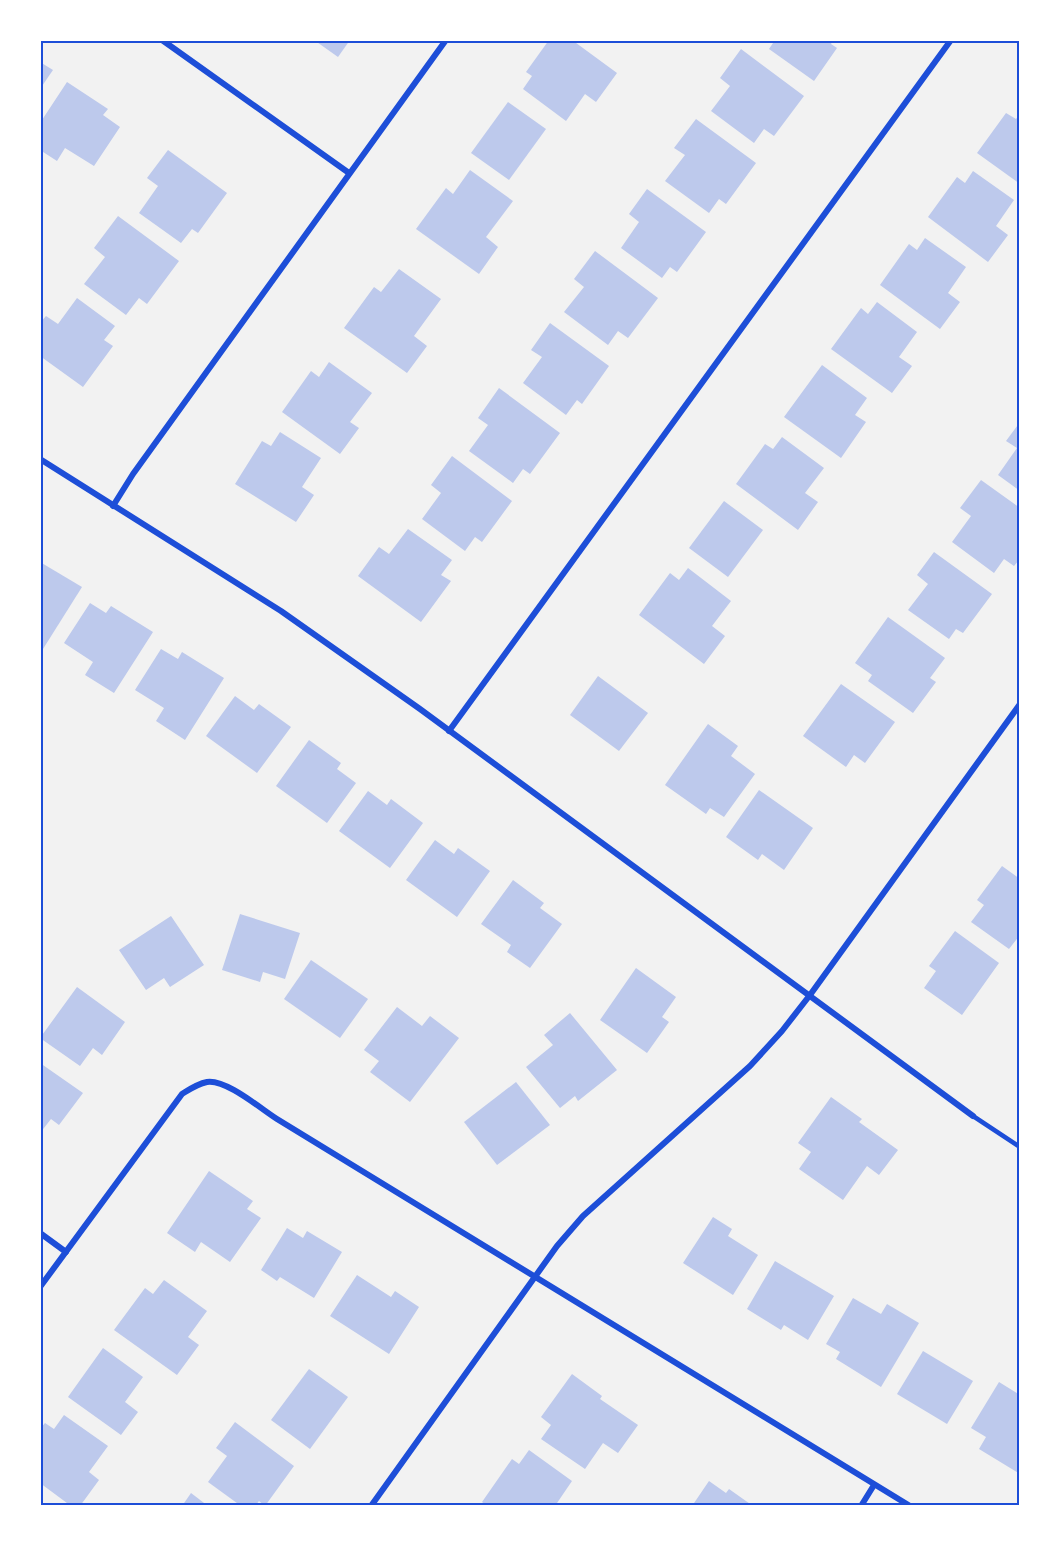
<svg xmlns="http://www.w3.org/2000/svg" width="1060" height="1546" viewBox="0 0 1060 1546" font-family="Cabin,sans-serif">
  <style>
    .building { fill: #bdc9ec }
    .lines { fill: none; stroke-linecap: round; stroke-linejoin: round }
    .service { stroke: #1d4ed8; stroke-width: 4.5 }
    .minor { stroke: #1d4ed8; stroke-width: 6 }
    .neatline { fill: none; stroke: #1d4ed8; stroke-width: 2 }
  </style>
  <rect width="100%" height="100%" fill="#f2f2f2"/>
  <g class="building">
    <polygon points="314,40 350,40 338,57"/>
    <polygon points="549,40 572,40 617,73 596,102 585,94 566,121 523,89 532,76 526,72"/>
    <polygon points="775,40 833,40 831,44 837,48 814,81 769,49"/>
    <polygon points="741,49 804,96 774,136 764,129 754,143 711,111 730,86 720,78"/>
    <polygon points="40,62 53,70 40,89"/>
    <polygon points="67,82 108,109 103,115 120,127 94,166 65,148 57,161 40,150 40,123"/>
    <polygon points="508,102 546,129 509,180 471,153"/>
    <polygon points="1006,113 1016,119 1020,114 1020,184 977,153"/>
    <polygon points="696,119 756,163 726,204 719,199 709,213 665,181 685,155 674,148"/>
    <polygon points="168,150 227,193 198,233 192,229 181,243 139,213 158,186 147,178"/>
    <polygon points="470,170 513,201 486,237 498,247 479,274 416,229 446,188 453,194"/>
    <polygon points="973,171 1014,200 996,226 1008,235 988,262 928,217 957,177 965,183"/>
    <polygon points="647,189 706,232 677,272 670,267 662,278 621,248 639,222 629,214"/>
    <polygon points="118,216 179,261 147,304 139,298 126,315 84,284 105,257 94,248"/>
    <polygon points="925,238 966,267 948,293 960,302 940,329 880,285 909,244 917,250"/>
    <polygon points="595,251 658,298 628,338 618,331 608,345 564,312 584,287 574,279"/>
    <polygon points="399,269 441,299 414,336 427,346 407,373 344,328 374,287 381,292"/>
    <polygon points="77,298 115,326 104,340 113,346 83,387 40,356 40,323 46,316 58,324"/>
    <polygon points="877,302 917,332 899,357 912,366 892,393 831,349 861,308 868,314"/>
    <polygon points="550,323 609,366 582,404 577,400 566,415 523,383 542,357 531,350"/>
    <polygon points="329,362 372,393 350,422 359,428 340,454 282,412 311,371 319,377"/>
    <polygon points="822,365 867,398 855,415 866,422 841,458 784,417"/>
    <polygon points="499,388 560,433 530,474 523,469 513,483 469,451 488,425 478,418"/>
    <polygon points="1020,422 1020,491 998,475 1017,448 1006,441"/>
    <polygon points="280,432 321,458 302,487 314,495 296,522 235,484 262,441 271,446"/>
    <polygon points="782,437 824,468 805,493 818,502 798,530 736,484 765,444 773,449"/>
    <polygon points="452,456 512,501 482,542 475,537 465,551 422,519 441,493 431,485"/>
    <polygon points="981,480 1020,508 1020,559 1014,566 1004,559 994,573 952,542 971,516 960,508"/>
    <polygon points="724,501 763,530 728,577 689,548"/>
    <polygon points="408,529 452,560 441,575 451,581 421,622 358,576 379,547 389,554"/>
    <polygon points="934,552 992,594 963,633 956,629 949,639 908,610 928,584 917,575"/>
    <polygon points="40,562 82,587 43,649 40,648"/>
    <polygon points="688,568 731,601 712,626 725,636 704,664 639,615 670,573 679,580"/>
    <polygon points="90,603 106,613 111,606 153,632 114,693 85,675 93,662 64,643"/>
    <polygon points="888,617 945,658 930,678 936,682 913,713 868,681 872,675 855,663"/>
    <polygon points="161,649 178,659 182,652 224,678 185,740 156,721 164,708 135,690"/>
    <polygon points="598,676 648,713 619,751 570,715"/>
    <polygon points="841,684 895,722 865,763 854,755 846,767 803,736"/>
    <polygon points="235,696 254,710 259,704 291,727 257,773 206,736"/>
    <polygon points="708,724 738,746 731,756 755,774 724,817 710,808 706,814 665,785"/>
    <polygon points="309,740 341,763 337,769 356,783 327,823 276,786"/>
    <polygon points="759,790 813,828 784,870 762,854 758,860 726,837"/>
    <polygon points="368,791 387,805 391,799 423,823 390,868 339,831"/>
    <polygon points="435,840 454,854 458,848 490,871 457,917 406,880"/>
    <polygon points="1002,866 1020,879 1020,935 1009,949 971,922 984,905 977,900"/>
    <polygon points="513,880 544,903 540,908 562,924 530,968 507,952 511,945 481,924"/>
    <polygon points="240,914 300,933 285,979 263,972 260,982 222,970"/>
    <polygon points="171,916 204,965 170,987 164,978 146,990 119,950"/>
    <polygon points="955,931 999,963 962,1015 924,988 936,971 929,966"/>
    <polygon points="311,960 368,999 340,1038 284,999"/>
    <polygon points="636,968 676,997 662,1017 669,1022 647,1053 600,1020"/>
    <polygon points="77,987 125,1022 102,1055 93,1048 80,1066 40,1038"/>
    <polygon points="397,1007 422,1026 430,1016 459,1038 410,1102 370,1072 379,1061 364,1050"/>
    <polygon points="570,1013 617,1070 578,1101 575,1096 560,1108 526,1067 553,1045 544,1035"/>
    <polygon points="40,1063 83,1093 59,1125 51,1119 40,1133"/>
    <polygon points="516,1082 550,1125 497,1165 464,1122"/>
    <polygon points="831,1097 862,1119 859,1122 898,1150 879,1175 867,1166 843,1200 799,1169 811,1152 798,1143"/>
    <polygon points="209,1171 253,1201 247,1209 261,1218 230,1262 201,1242 195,1252 167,1233"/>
    <polygon points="713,1217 732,1229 728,1236 758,1255 733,1295 683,1263"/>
    <polygon points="287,1228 303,1238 307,1231 342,1252 314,1298 280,1277 277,1281 261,1270"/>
    <polygon points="775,1261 834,1296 808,1340 784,1325 781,1330 747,1309"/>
    <polygon points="357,1275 391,1297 395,1291 419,1307 389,1354 330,1316"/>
    <polygon points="164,1280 207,1311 188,1337 199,1345 177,1375 114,1330 145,1288 153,1294"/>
    <polygon points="853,1298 881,1314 887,1304 919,1323 881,1387 836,1359 840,1352 826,1344"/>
    <polygon points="103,1348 143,1377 125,1402 138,1412 121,1435 68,1397"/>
    <polygon points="923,1351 973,1381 947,1424 897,1394"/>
    <polygon points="309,1369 348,1397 310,1449 271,1420"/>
    <polygon points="572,1374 602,1396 600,1399 638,1425 618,1453 603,1443 585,1469 541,1439 551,1425 541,1417"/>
    <polygon points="999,1382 1020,1395 1020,1474 979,1449 986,1437 971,1428"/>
    <polygon points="64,1415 108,1446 89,1472 99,1480 80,1506 71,1506 40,1483 40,1429 45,1423 54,1429"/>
    <polygon points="235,1422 294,1466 265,1506 259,1501 255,1506 241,1506 208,1482 227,1456 216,1448"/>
    <polygon points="529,1450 572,1481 555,1506 487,1506 482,1502 512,1459 519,1464"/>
    <polygon points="709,1481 726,1493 729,1489 753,1506 692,1506"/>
    <polygon points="191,1493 208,1506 182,1506"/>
  </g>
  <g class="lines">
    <polyline class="service" points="973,1116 1020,1147"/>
    <g class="minor">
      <polyline points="162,40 349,173"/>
      <polyline points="40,459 281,611 420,709 973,1116"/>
      <polyline points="113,506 133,474 446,40"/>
      <polyline points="449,731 951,40"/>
      <polyline points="40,1233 66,1252"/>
      <path d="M40 1287 182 1094C190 1089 197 1084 207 1082 226 1079 261 1109 277 1119L910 1506"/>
      <polyline points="371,1506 557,1246 583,1216 750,1066 782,1031 810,995 1020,704"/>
      <polyline points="861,1506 874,1485"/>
    </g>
  </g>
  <rect width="1060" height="1546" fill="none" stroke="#ffffff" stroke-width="84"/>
  <rect x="42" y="42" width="976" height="1462" class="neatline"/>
</svg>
